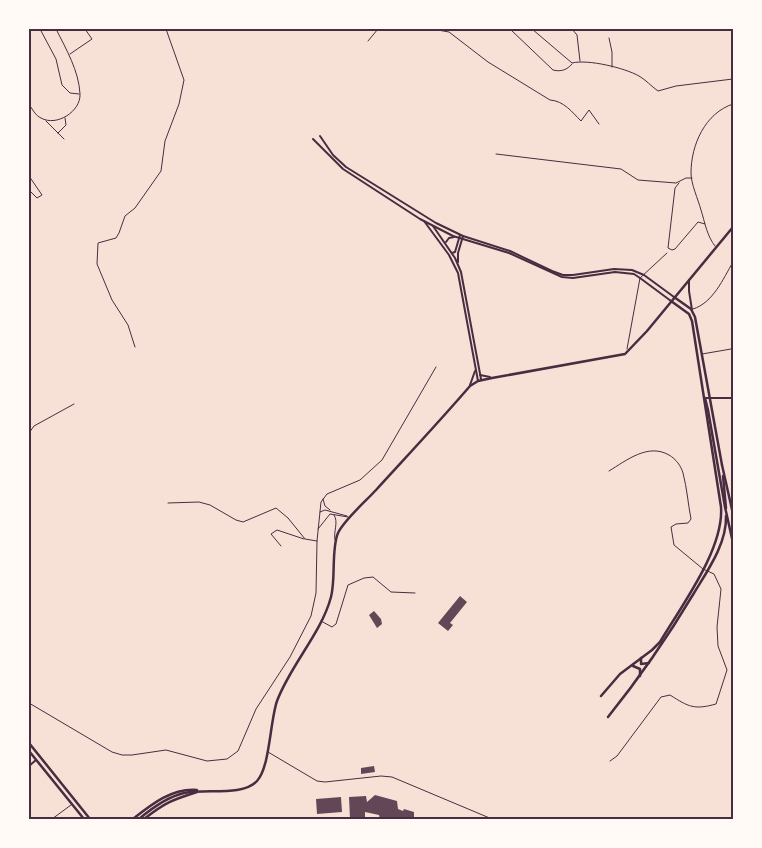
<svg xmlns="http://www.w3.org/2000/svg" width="762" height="848" viewBox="0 0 762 848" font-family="'Fira Sans',sans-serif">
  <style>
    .building { fill: #644757 }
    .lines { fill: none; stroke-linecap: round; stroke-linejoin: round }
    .pedestrian { stroke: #4a2c40; stroke-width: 1 }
    .minor { stroke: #4a2c40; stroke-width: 1 }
    .tertiary { stroke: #4a2c40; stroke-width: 2 }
    .secondary { stroke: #4a2c40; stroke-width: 2 }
    .primary { stroke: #4a2c40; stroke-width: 2.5 }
    .trunk { stroke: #4a2c40; stroke-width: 2.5 }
    .neatline { fill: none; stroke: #4a2c40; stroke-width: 2 }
  </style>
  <rect width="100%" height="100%" fill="#f7e1d7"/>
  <g class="building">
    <polygon points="460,596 467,602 450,623 453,625 448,631 438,623"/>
    <polygon points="374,611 381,619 382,624 377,628 369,615"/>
    <polygon points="374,766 375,772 361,774 361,768"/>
    <polygon points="375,795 397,801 398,809 403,811 404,809 414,812 414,819 380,819 379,815 365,812 365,819 350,819 349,797 366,796 367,802"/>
    <polygon points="341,797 342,812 317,814 316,799"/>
  </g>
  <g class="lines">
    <g class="pedestrian">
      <path d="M432 29 449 32 488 62 550 100C564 101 572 112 581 121L589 110 599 124"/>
      <polyline points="368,41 378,29"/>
      <polyline points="135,347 128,325 112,300 97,264 98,243 116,238 119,233 125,216 135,208 161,171 165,141 179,104 184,80 166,29"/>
    </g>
    <g class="minor">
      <polyline points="40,29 56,59 62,85 70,93 79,94"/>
      <path d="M510 29 553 70C561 72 567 70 572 64"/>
      <path d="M532 29 572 63C588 59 625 68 639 76 646 80 651 86 658 91L676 86 733 79"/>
      <polyline points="572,29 577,35 580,61"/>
      <polyline points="609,38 612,52 612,67"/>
      <polyline points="70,54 92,39 85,29"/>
      <path d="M29 104C32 109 36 116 41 118 57 127 81 111 80 94 79 71 66 49 56 29"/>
      <polyline points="46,121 64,139"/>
      <polyline points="58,133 66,125 65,118"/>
      <polyline points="496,154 621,169 638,180 676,183 686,178 692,178"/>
      <polyline points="29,176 42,195 37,198 29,190"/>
      <polyline points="679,183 675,188 668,248 672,250 675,249 698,222 705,224"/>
      <path d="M715 246C707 236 705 223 701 210 698 199 691 184 691 173 691 145 705 113 733 104"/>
      <path d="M693 309C713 303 723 279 733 262"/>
      <polyline points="627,349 640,278 667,253"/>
      <polyline points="702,354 731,349 733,351 733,370"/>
      <polyline points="29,433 34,426 74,404"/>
      <path d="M609 471C627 460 648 443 669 455 676 459 681 466 683 473 687 488 688 504 691 519L688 523 676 524 671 527 674 545 703 569 714 574 721 589 717 627 718 646 727 670 716 704C694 710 689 707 670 695L661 697 617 756 610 761"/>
      <polyline points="323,499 325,506 330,510"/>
      <polyline points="168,503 199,502 210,505 236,520 243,522 276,508 288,518 305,539 317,541"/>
      <polyline points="320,512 325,510 347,516"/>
      <path d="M334 515C339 522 333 532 335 540"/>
      <polyline points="318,529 330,514 348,517"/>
      <polyline points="281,546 271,534 277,530 304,539"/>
      <polyline points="321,621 332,627 336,624 348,585 364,578 373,577 391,592 415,593"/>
      <polyline points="29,703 112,752 122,755 132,755 166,750 207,761 227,759 238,751 256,709 290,657 311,616 316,593 317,541 321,502 327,494 360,480 382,460 436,367"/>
      <polyline points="268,752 317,781 325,782 381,776 392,777 492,819"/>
      <polyline points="52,819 71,805"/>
    </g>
    <g class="tertiary">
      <polyline points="706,398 733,398"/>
      <polyline points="29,766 36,760"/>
    </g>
    <g class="secondary">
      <polyline points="320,136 333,155 346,167 436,223 463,236 510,251 552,271 563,275 573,275 614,269 632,270 644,275 674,297"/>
      <polyline points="313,139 343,169 420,219 453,236 509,253 562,277 573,278 615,272 634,274 640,278 671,301"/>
      <polyline points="424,221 449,255 458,273 478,381"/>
      <polyline points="433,226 455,258 461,272 481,379"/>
      <polyline points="446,242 449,238 454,237"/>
      <polyline points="452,253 455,252 460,235"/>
      <polyline points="458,262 458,253 463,236"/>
      <polyline points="689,280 689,291 692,310"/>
      <polyline points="480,375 490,377"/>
      <polyline points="470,385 475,371"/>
    </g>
    <g class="primary">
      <polyline points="674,297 691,309 695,317 722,465"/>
      <polyline points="723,476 726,508"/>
      <polyline points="641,658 641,664 649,663"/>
      <polyline points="633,666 640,669 640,676"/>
      <path d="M601 696 620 674 652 650 660 642C682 605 724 549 721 507L692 321 689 314 671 301"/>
      <path d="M608 717C641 676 667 638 694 593 708 570 727 543 726 516"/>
      <polyline points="29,743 90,819"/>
      <polyline points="29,751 84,819"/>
      <path d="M133 819C152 804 172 788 197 790"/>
      <path d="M139 819C152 808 167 797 184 793 205 788 242 797 257 781 270 767 270 721 277 701 291 664 321 634 331 597 336 578 331 549 338 533 344 520 366 501 376 490 407 456 439 422 470 386L478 381 492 378 625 354 647 331 733 227"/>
      <path d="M144 819C166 802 172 800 197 792"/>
    </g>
    <g class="trunk">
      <polyline points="705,398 708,410 725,507 733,543"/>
      <polyline points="722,465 733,514"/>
    </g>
  </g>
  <rect width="762" height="848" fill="none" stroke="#fffaf5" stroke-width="60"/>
  <rect x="30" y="30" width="702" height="788" class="neatline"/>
</svg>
